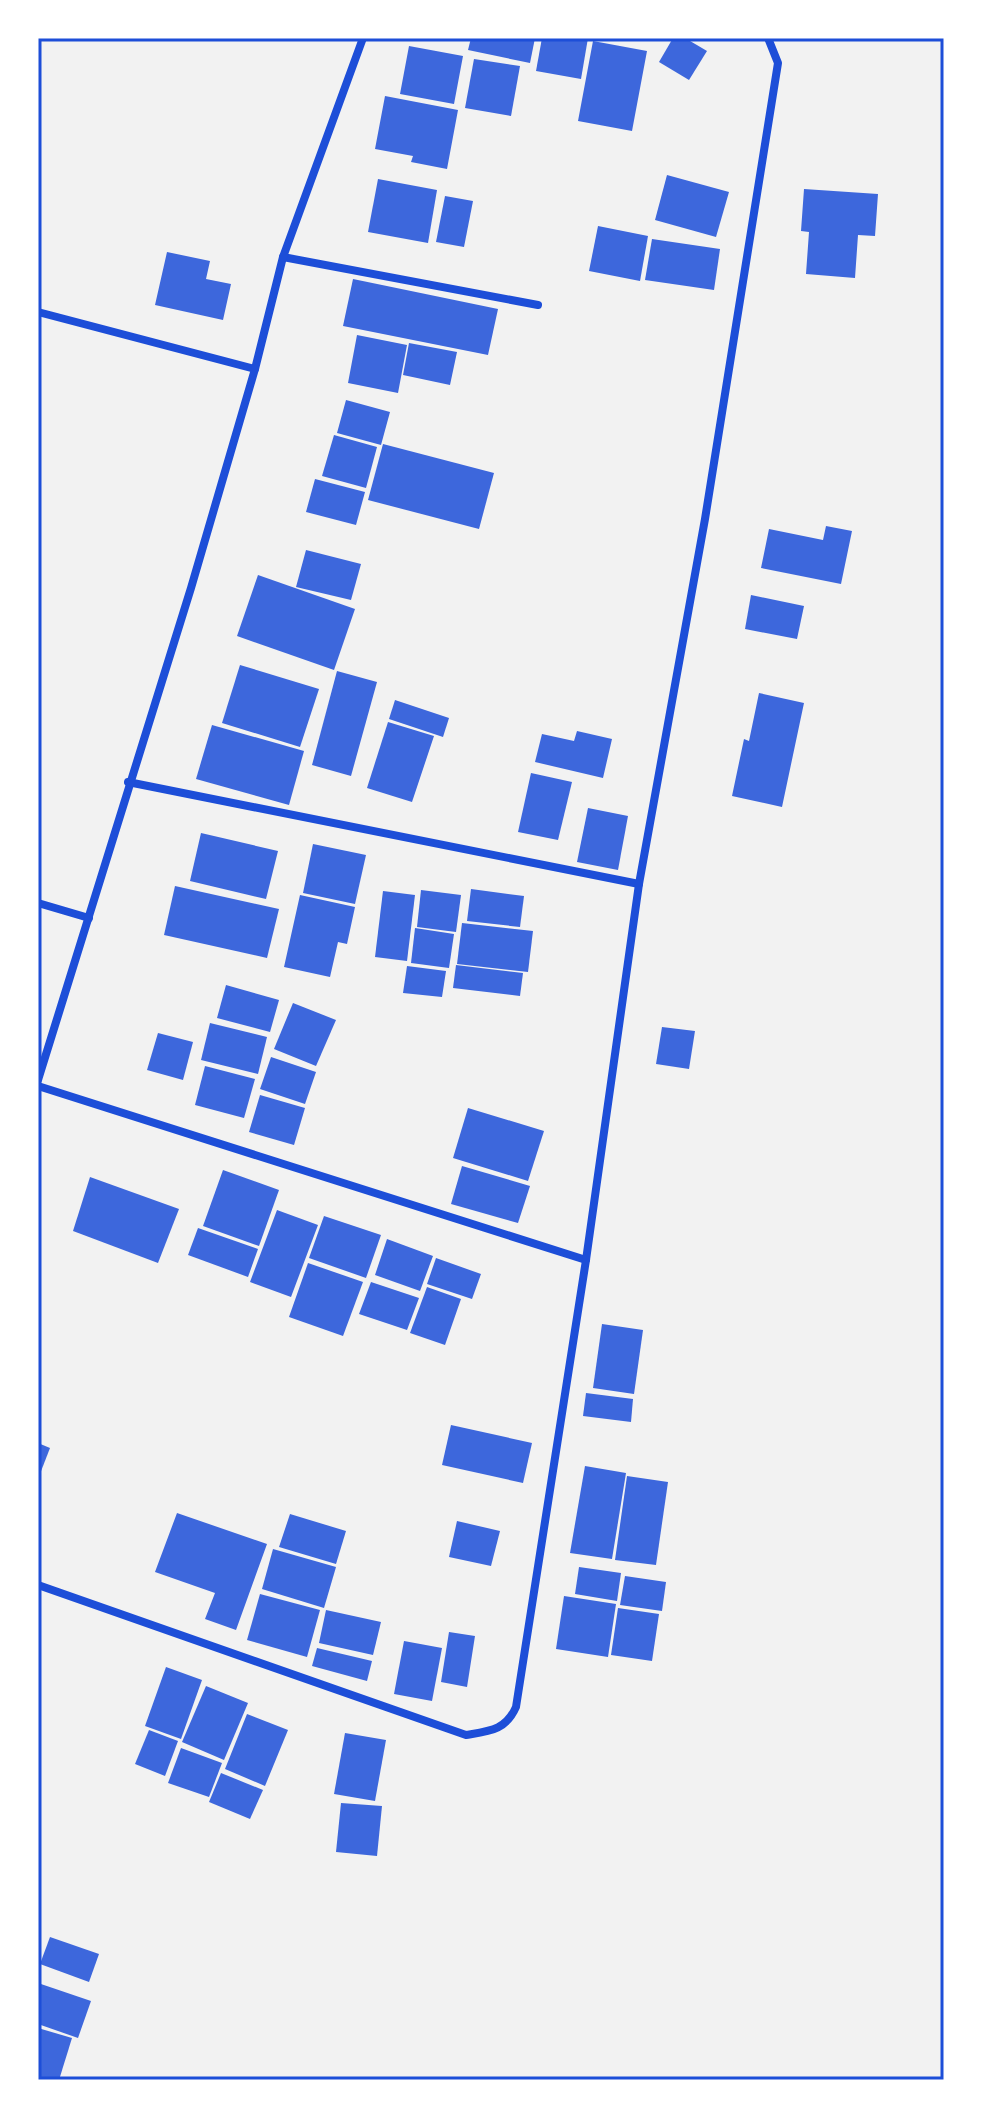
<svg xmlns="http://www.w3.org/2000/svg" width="982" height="2118" viewBox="0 0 982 2118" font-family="'IBM Plex Serif',serif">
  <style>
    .building { fill: #3d67dc }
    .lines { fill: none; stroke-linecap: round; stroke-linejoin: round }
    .minor { stroke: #1d4ed8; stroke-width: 8 }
    .neatline { fill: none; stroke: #1d4ed8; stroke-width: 3 }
  </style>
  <rect width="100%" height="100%" fill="#f2f2f2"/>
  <g class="building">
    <polygon points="471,38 535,38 530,63 468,50"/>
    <polygon points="542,38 588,38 581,79 536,71"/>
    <polygon points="673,38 685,38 707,51 689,80 659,62"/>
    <polygon points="593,41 647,51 632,131 578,121"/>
    <polygon points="409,46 463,56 454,104 400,94"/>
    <polygon points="474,59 520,66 511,116 465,108"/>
    <polygon points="385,96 458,110 447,169 411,162 413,156 375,149"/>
    <polygon points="667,175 729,192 716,237 655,220"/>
    <polygon points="378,179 437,190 428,243 368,232"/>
    <polygon points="804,189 878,194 875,236 858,235 855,278 806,274 809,232 801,231"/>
    <polygon points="445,196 473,201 464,247 436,242"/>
    <polygon points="598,226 648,236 640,281 589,271"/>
    <polygon points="652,239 720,249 714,290 645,280"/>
    <polygon points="167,252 210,261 206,279 231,284 223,320 155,305"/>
    <polygon points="353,279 498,309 488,355 343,326"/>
    <polygon points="357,335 407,345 398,393 348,383"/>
    <polygon points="409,343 457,352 450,385 403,375"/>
    <polygon points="346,400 390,412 381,445 337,433"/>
    <polygon points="334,435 377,447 366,488 322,476"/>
    <polygon points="383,444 494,473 479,529 368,500"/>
    <polygon points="315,479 365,492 356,525 306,512"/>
    <polygon points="826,526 852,531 841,584 761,568 769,529 823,540"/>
    <polygon points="306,550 361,564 351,600 296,587"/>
    <polygon points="258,575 355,609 334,670 237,636"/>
    <polygon points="751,595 804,606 797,639 745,629"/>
    <polygon points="240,665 319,689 300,747 222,723"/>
    <polygon points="337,671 377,682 351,776 312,765"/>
    <polygon points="759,693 804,703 782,807 732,796 744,739 749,741"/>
    <polygon points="395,700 449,718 443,737 389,719"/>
    <polygon points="388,722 434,736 412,802 367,788"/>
    <polygon points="212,725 304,751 289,805 196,779"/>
    <polygon points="577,731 612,739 603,778 535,762 542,734 574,741"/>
    <polygon points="531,773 572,782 558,840 518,832"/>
    <polygon points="588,808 628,816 618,870 577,862"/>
    <polygon points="201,833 278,851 266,899 190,881"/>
    <polygon points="313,844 366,855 355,904 303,893"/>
    <polygon points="175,886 279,909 267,958 164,935"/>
    <polygon points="471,889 524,896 520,927 467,921"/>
    <polygon points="421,890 461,895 456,932 417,927"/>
    <polygon points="383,891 415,895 407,961 375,957"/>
    <polygon points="300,895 355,907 347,944 338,942 330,977 284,967"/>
    <polygon points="462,923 533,931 528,972 457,964"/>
    <polygon points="415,928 454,934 449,968 411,963"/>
    <polygon points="456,965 523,973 520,996 453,988"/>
    <polygon points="407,966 446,971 442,997 403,993"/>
    <polygon points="226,985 279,1000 270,1032 217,1018"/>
    <polygon points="293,1003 336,1020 316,1066 274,1049"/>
    <polygon points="210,1023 267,1037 258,1074 201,1060"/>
    <polygon points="662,1027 695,1031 689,1069 656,1064"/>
    <polygon points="158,1033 193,1042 183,1080 147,1070"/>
    <polygon points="271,1057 316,1072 305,1104 260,1089"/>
    <polygon points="205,1066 255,1079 244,1118 195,1105"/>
    <polygon points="260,1095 305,1108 294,1145 249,1132"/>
    <polygon points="468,1108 544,1131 528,1181 453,1158"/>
    <polygon points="462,1166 530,1186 518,1223 451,1204"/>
    <polygon points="223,1170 279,1190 259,1246 203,1226"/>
    <polygon points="90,1177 179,1209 158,1263 73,1231"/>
    <polygon points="277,1210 318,1225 291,1297 250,1282"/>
    <polygon points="324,1216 381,1235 366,1278 309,1258"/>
    <polygon points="198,1228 258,1249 248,1277 188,1255"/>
    <polygon points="387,1239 433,1256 420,1291 375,1275"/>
    <polygon points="436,1258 481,1274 472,1299 427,1284"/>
    <polygon points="308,1263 363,1282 343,1336 289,1317"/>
    <polygon points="371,1282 419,1298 407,1330 359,1314"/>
    <polygon points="427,1287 461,1299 445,1345 410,1333"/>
    <polygon points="602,1324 643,1330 634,1394 593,1388"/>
    <polygon points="586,1393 633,1399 631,1422 583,1416"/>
    <polygon points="451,1425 532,1443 523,1483 442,1465"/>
    <polygon points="38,1443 50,1448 38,1479"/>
    <polygon points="585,1466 626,1473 612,1559 570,1553"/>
    <polygon points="627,1476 668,1482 656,1565 615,1560"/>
    <polygon points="177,1513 267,1544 236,1630 205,1619 215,1593 155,1572"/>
    <polygon points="290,1514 346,1531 336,1564 279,1547"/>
    <polygon points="457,1521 500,1531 491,1566 449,1557"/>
    <polygon points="273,1549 336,1567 324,1608 262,1589"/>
    <polygon points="579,1567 621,1573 617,1601 575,1594"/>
    <polygon points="625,1576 666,1582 662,1611 620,1605"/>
    <polygon points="260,1594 320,1610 307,1657 247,1640"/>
    <polygon points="564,1596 616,1604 608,1657 556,1649"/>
    <polygon points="618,1608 659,1614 652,1661 611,1655"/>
    <polygon points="326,1610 381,1622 373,1655 319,1643"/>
    <polygon points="449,1632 475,1636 467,1687 441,1682"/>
    <polygon points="404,1641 442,1648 432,1701 394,1694"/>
    <polygon points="317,1648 372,1661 367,1681 312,1666"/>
    <polygon points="166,1667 202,1680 181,1739 145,1726"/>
    <polygon points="206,1686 248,1703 224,1760 182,1742"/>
    <polygon points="247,1714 288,1730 265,1786 225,1769"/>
    <polygon points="149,1730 178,1741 165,1776 135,1764"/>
    <polygon points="345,1733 386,1740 375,1801 334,1794"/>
    <polygon points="181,1748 222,1763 209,1797 168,1783"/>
    <polygon points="221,1773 263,1790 250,1819 209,1802"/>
    <polygon points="341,1803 382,1806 377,1856 336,1852"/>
    <polygon points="50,1937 99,1954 89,1982 40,1964"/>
    <polygon points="38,1983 91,2001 78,2038 38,2024"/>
    <polygon points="38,2028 72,2038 59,2080 38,2080"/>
  </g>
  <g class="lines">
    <g class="minor">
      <polyline points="283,257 538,305"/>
      <polyline points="38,312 255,369"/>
      <polyline points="128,782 639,884"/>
      <polyline points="38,903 89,918"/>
      <polyline points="38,1080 191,588 255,369 283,257 363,38"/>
      <polyline points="38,1086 586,1260"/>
      <path d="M38 1585 466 1735C490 1731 506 1730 516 1707L586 1260 639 884 705 519 778 63 768 38"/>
    </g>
  </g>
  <rect width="982" height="2118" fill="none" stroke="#ffffff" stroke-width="80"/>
  <rect x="40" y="40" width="902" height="2038" class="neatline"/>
</svg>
